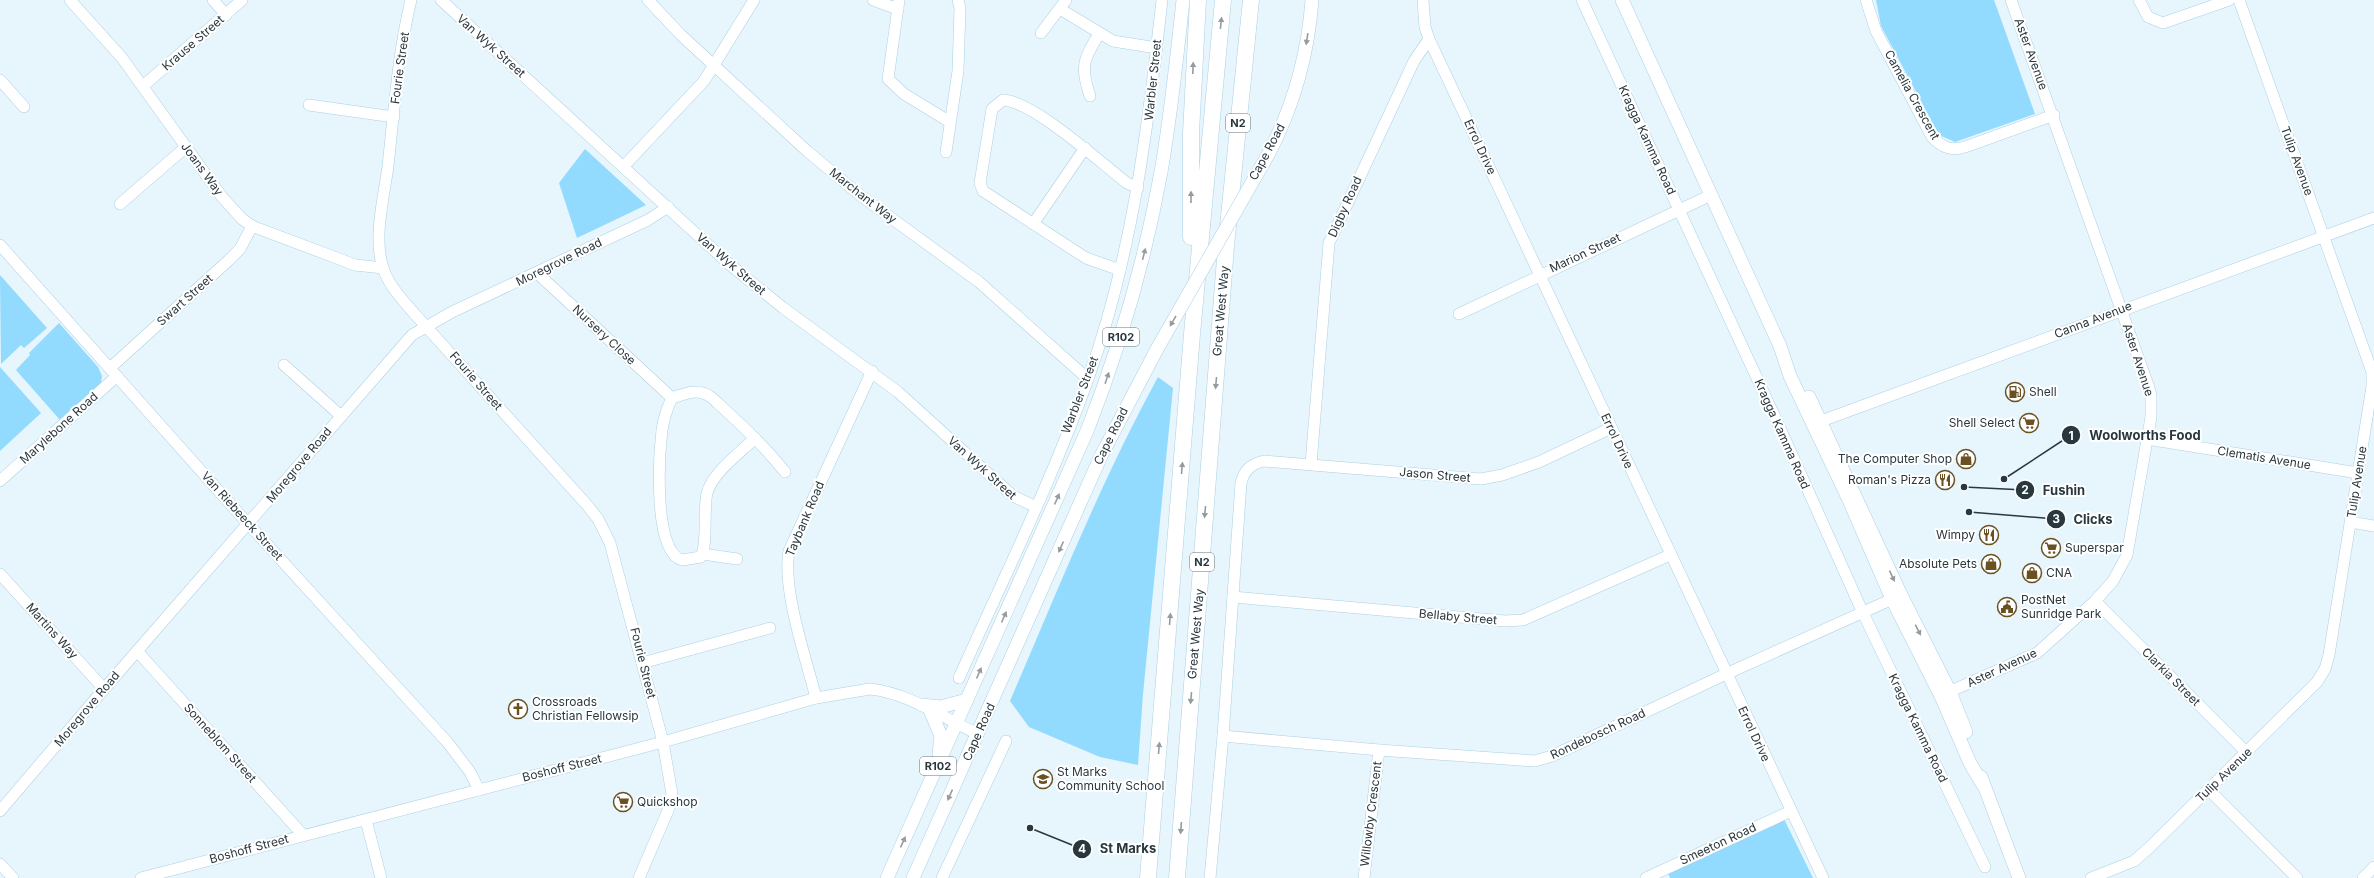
<svg xmlns="http://www.w3.org/2000/svg" width="2374" height="878" viewBox="0 0 2374 878" font-family="Inter,sans-serif">
  <style>
    .green { fill: #92dafe }
    .lines { fill: none; stroke-linecap: round; stroke-linejoin: round }
    .minor-casing { stroke: #acd0e3; stroke-width: 12 }
    .major-casing { stroke: #acd0e3; stroke-width: 14 }
    .highway-casing { stroke: #acd0e3; stroke-width: 17 }
    .minor { stroke: #fff; stroke-width: 11 }
    .major { stroke: #fff; stroke-width: 13 }
    .highway { stroke: #fff; stroke-width: 16 }
    .major-bridge-casing { stroke: #acd0e3; stroke-width: 14; stroke-linecap: butt }
    .major-bridge { stroke: #fff; stroke-width: 13 }
    .oneway { fill: #949c9f }
    .labels { text-anchor: middle; stroke-width: 4; stroke-linejoin: round; paint-order: stroke }
    .shield { fill: #fff; stroke: #697479; stroke-width: 1 }
    .shield-label { font-size: 11px; font-weight: bold; fill: #29383f }
    .street-label { font-size: 12px; fill: #29383f; stroke: #fff }
    .poi-label { font-size: 12px; fill: #29383f; stroke: #fff; text-anchor: start }
    .leader { fill: none; stroke: #29383f; stroke-width: 1.5 }
    .callout-dot { fill: #29383f; stroke: #fff; stroke-width: 1.5 }
    .mark-label { font-size: 12px; text-anchor: middle; font-weight: bold; fill: #fff }
    .callout-label { font-size: 13px; text-anchor: middle; font-weight: bold; fill: #29383f; stroke: #fff; stroke-width: 4; stroke-linejoin: round; paint-order: stroke }
  </style>
  <rect width="100%" height="100%" fill="#e7f5fd"/>
  <g class="green">
    <polygon points="1876,0 1994,0 2035,114 1955,142 1939,135 1881,26"/>
    <polygon points="585,149 646,205 577,238 559,183"/>
    <polygon points="0,275 47,328 24,348 21,345 1,364"/>
    <polygon points="59,323 98,367 102,376 101,383 60,420 16,370 30,355 29,353"/>
    <polygon points="0,367 41,413 0,451"/>
    <path d="M1158 377 1173 388 1143 694 1138 765 1100 757 1029 727 1010 701C1057 592 1101 481 1158 377Z"/>
    <polygon points="1783,817 1813,878 1670,878 1668,873"/>
  </g>
  <g class="lines">
    <g class="minor-casing">
      <g id="minor">
        <polyline points="70,0 122,58 222,197 242,219 252,226 342,260 355,265 383,268"/>
        <polyline points="213,0 226,15"/>
        <path d="M411 0C398 53 394 111 388 166 384 197 373 237 383 268 388 284 401 298 412 311L587 505 598 519 610 543 663 742 672 794 669 808 639 878"/>
        <polyline points="441,0 729,264 782,307 898,392 1013,496 1036,507"/>
        <polyline points="648,0 681,35 807,151 861,196 979,282 1088,379"/>
        <polyline points="873,0 898,9"/>
        <polyline points="899,0 888,79 904,94 950,122"/>
        <polyline points="1423,0 1425,27 1429,39 1823,878"/>
        <polyline points="1582,0 1780,428 1863,613 1985,867"/>
        <path d="M1866 0 1876 31 1932 137C1943 148 1951 151 1965 147L2054 115"/>
        <polyline points="2139,0 2148,17 2163,23 2229,0"/>
        <polyline points="1060,9 1113,41 1157,48"/>
        <polyline points="1041,33 1066,0"/>
        <polyline points="0,80 24,107"/>
        <polyline points="143,86 242,0"/>
        <path d="M1090 96C1080 67 1083 60 1099 34"/>
        <polyline points="309,105 394,117"/>
        <polyline points="946,152 958,71 960,8 958,0"/>
        <polyline points="624,166 704,81 754,0"/>
        <polyline points="120,204 186,147"/>
        <polyline points="1033,224 1085,148"/>
        <polyline points="0,245 233,507 448,743 470,772 479,790"/>
        <path d="M1120 270 1086 258 983 191 980 183 992 109 1003 100C1033 101 1101 163 1127 183L1138 188"/>
        <polyline points="537,273 672,398"/>
        <polyline points="1459,314 1711,195"/>
        <polyline points="284,365 341,416"/>
        <polyline points="110,368 229,260 240,249 252,226"/>
        <polyline points="1813,424 2374,218"/>
        <path d="M755 438C740 453 713 472 707 493 703 510 708 544 701 557L682 560C653 552 659 455 662 430 664 418 667 408 672 398 686 393 698 388 711 397 737 421 763 444 785 472"/>
        <polyline points="2147,439 2358,473"/>
        <polyline points="1311,464 1329,243 1414,61 1429,39"/>
        <polyline points="0,481 117,376"/>
        <polyline points="2351,522 2374,526"/>
        <polyline points="703,554 737,559"/>
        <polyline points="0,574 104,689"/>
        <polyline points="1233,597 1505,621 1523,620 1670,555"/>
        <polyline points="2095,601 2247,753"/>
        <polyline points="137,651 303,835"/>
        <polyline points="642,663 770,628"/>
        <path d="M959 678C1003 579 1052 481 1088 379 1132 257 1148 128 1162 0"/>
        <polyline points="1942,695 2037,653 2095,601 2113,581 2127,555 2151,417 2151,395 2148,385 2011,0"/>
        <path d="M816 698C806 658 782 590 789 551L872 371"/>
        <polyline points="1223,736 1379,750 1535,761 1552,756 1726,674 1899,596"/>
        <polyline points="2209,790 2297,878"/>
        <polyline points="0,811 104,689 412,335 452,312 648,220 668,207"/>
        <polyline points="366,820 381,878"/>
        <polyline points="0,864 13,878"/>
        <path d="M141 878 663 742 816 698 870 689C909 693 943 718 978 734"/>
        <polyline points="942,878 1006,741"/>
        <path d="M1210 878 1223 736 1241 483C1244 470 1251 464 1264 461L1481 479 1502 475 1539 462 1611 428"/>
        <polyline points="1364,878 1379,750"/>
        <polyline points="1646,878 1791,811"/>
        <polyline points="2091,878 2134,861 2149,848 2317,682 2325,669 2329,655 2372,386 2372,372 2239,0"/>
        <polyline points="2363,878 2374,867"/>
      </g>
    </g>
    <g class="major-casing">
      <g id="major">
        <polyline points="1622,0 1780,346 1790,376 1849,500 1892,599 1941,696 1970,763 1983,785"/>
        <path d="M1269 153C1294 105 1308 54 1312 0"/>
        <polyline points="1809,397 1901,595 1950,692 1966,732"/>
        <polyline points="922,705 940,707 967,700"/>
        <polyline points="930,710 941,736 939,754"/>
        <polyline points="1981,777 2019,878"/>
        <path d="M887 878 1087 431C1120 347 1145 260 1161 172 1171 115 1177 57 1183 0"/>
        <polyline points="913,878 1101,456 1157,349"/>
      </g>
    </g>
    <g class="highway-casing">
      <g id="highway">
        <polyline points="1191,237 1191,133 1198,0"/>
        <polyline points="1148,878 1192,334 1223,0"/>
        <polyline points="1177,878 1226,246 1251,0"/>
      </g>
    </g>
    <use href="#minor" class="minor"/>
    <use href="#major" class="major"/>
    <use href="#highway" class="highway"/>
    <g class="major-bridge-casing">
      <polyline id="major-bridge" points="1157,349 1269,153"/>
    </g>
    <use href="#major-bridge" class="major-bridge"/>
  </g>
  <defs><path id="oneway-solid" d="M-6-.8H1V-3.2L6.5 0L1 3.2V.8H-6Z"/></defs>
  <g class="oneway">
    <use href="#oneway-solid" transform="translate(1221 23) rotate(-84)"/>
    <use href="#oneway-solid" transform="translate(1307 39) rotate(99)"/>
    <use href="#oneway-solid" transform="translate(1193 68) rotate(-88)"/>
    <use href="#oneway-solid" transform="translate(1191 197) rotate(-90)"/>
    <use href="#oneway-solid" transform="translate(1144 254) rotate(-76)"/>
    <use href="#oneway-solid" transform="translate(1173 321) rotate(120)"/>
    <use href="#oneway-solid" transform="translate(1107 378) rotate(-71)"/>
    <use href="#oneway-solid" transform="translate(1216 383) rotate(95)"/>
    <use href="#oneway-solid" transform="translate(1182 468) rotate(-85)"/>
    <use href="#oneway-solid" transform="translate(1057 499) rotate(-66)"/>
    <use href="#oneway-solid" transform="translate(1205 512) rotate(95)"/>
    <use href="#oneway-solid" transform="translate(1061 547) rotate(114)"/>
    <use href="#oneway-solid" transform="translate(1892 576) rotate(65)"/>
    <use href="#oneway-solid" transform="translate(1004 617) rotate(-66)"/>
    <use href="#oneway-solid" transform="translate(1170 619) rotate(-85)"/>
    <use href="#oneway-solid" transform="translate(1918 630) rotate(63)"/>
    <use href="#oneway-solid" transform="translate(979 673) rotate(-66)"/>
    <use href="#oneway-solid" transform="translate(1191 698) rotate(95)"/>
    <use href="#oneway-solid" transform="translate(1159 748) rotate(-85)"/>
    <use href="#oneway-solid" transform="translate(950 795) rotate(114)"/>
    <use href="#oneway-solid" transform="translate(1181 828) rotate(94)"/>
    <use href="#oneway-solid" transform="translate(903 842) rotate(-66)"/>
  </g>
  <defs>
    <g id="fuel-ring" transform="scale(1)"><circle r="9.5" fill="#fff" stroke="#6b5022" stroke-width="1.5"/><path d="M-5.5-6h7V0h2V4h1.3V-2.5L3-4.5l.8-.8L6-3V5H2.5V1h-1V6h-7ZM-4.2-4.7v3.2H.2V-4.7Z" fill="#6b5022"/></g>
    <g id="supermarket-ring" transform="scale(1)"><circle r="9.5" fill="#fff" stroke="#6b5022" stroke-width="1.5"/><path d="M-6-5.5h2.5l.6 2H6L4.5 2H-2.5L-4.4-4H-6ZM-1.5 3.2a1.3 1.3 0 1 0 .1 0ZM3 3.2a1.3 1.3 0 1 0 .1 0Z" fill="#6b5022"/></g>
    <g id="shop-ring" transform="scale(1)"><circle r="9.5" fill="#fff" stroke="#6b5022" stroke-width="1.5"/><path d="M-5-2.5h2.3a2.7 3.5 0 0 1 5.4 0H5L5.5 6h-11ZM-1.5-2.5h3a1.5 2.3 0 0 0-3 0Z" fill="#6b5022"/></g>
    <g id="restaurant-ring" transform="scale(1)"><circle r="9.5" fill="#fff" stroke="#6b5022" stroke-width="1.5"/><path d="M-5-6h1v4h1v-4h1v4h1v-4h1v5L-1.5 .5V6h-2V.5L-5-1ZM5-6V6H3V1.5H1.5Q1.5-4 5-6Z" fill="#6b5022"/></g>
    <g id="civic-ring" transform="scale(1)"><circle r="9.5" fill="#fff" stroke="#6b5022" stroke-width="1.5"/><path d="M-.6-6.5H3V-4.5H.6V-3L4-1V1h2V6H-6V1h2V-1L-.6-3ZM-1.2 2.5V6h2.4V2.5Z" fill="#6b5022"/></g>
    <g id="church-ring" transform="scale(1)"><circle r="9.5" fill="#fff" stroke="#6b5022" stroke-width="1.5"/><path d="M-1.2-6h2.4v3.5h3.3v2.4h-3.3V6h-2.4V-.1h-3.3v-2.4h3.3Z" fill="#6b5022"/></g>
    <g id="school-ring" transform="scale(1)"><circle r="9.5" fill="#fff" stroke="#6b5022" stroke-width="1.5"/><path d="M0-5L7-2L0 1L-7-2ZM-4 1L0 2.5L4 1V4Q0 6-4 4Z" fill="#6b5022"/></g>
  </defs>
  <g fill-rule="evenodd">
    <use href="#fuel-ring" x="2015" y="392"/>
    <use href="#supermarket-ring" x="2029" y="423"/>
    <use href="#shop-ring" x="1966" y="459"/>
    <use href="#restaurant-ring" x="1945" y="480"/>
    <use href="#restaurant-ring" x="1989" y="535"/>
    <use href="#supermarket-ring" x="2051" y="548"/>
    <use href="#shop-ring" x="1991" y="564"/>
    <use href="#shop-ring" x="2032" y="573"/>
    <use href="#civic-ring" x="2007" y="607"/>
    <use href="#church-ring" x="518" y="709"/>
    <use href="#school-ring" x="1043" y="779"/>
    <use href="#supermarket-ring" x="623" y="802"/>
  </g>
  <g class="labels">
    <g class="shield">
      <rect x="1226" y="114" width="24" height="18" rx="3"/>
      <rect x="1103" y="328" width="36" height="18" rx="3"/>
      <rect x="1190" y="553" width="24" height="18" rx="3"/>
      <rect x="920" y="757" width="36" height="18" rx="3"/>
    </g>
    <g class="shield-label">
      <text x="1238" y="127">N2</text>
      <text x="1121" y="341">R102</text>
      <text x="1202" y="566">N2</text>
      <text x="938" y="770">R102</text>
    </g>
    <g class="street-label">
      <text transform="translate(193 43) rotate(-41)" y="4">Krause Street</text>
      <text transform="translate(491 46) rotate(42)" y="4">Van Wyk Street</text>
      <text transform="translate(2031 54) rotate(70)" y="4">Aster Avenue</text>
      <text transform="translate(400 68) rotate(-82)" y="4">Fourie Street</text>
      <text transform="translate(1153 80) rotate(-84)" y="4">Warbler Street</text>
      <text transform="translate(1912 95) rotate(61)" y="4">Camelia Crescent</text>
      <text transform="translate(1647 140) rotate(65)" y="4">Kragga Kamma Road</text>
      <text transform="translate(1480 147) rotate(65)" y="4">Errol Drive</text>
      <text transform="translate(1267 152) rotate(-62)" y="4">Cape Road</text>
      <text transform="translate(2297 161) rotate(70)" y="4">Tulip Avenue</text>
      <text transform="translate(202 169) rotate(54)" y="4">Joans Way</text>
      <text transform="translate(863 196) rotate(38)" y="4">Marchant Way</text>
      <text transform="translate(1345 207) rotate(-66)" y="4">Digby Road</text>
      <text transform="translate(1585 253) rotate(-25)" y="4">Marion Street</text>
      <text transform="translate(559 262) rotate(-26)" y="4">Moregrove Road</text>
      <text transform="translate(731 264) rotate(41)" y="4">Van Wyk Street</text>
      <text transform="translate(185 300) rotate(-42)" y="4">Swart Street</text>
      <text transform="translate(1221 311) rotate(-85)" y="4">Great West Way</text>
      <text transform="translate(2093 320) rotate(-21)" y="4">Canna Avenue</text>
      <text transform="translate(604 335) rotate(43)" y="4">Nursery Close</text>
      <text transform="translate(2138 360) rotate(72)" y="4">Aster Avenue</text>
      <text transform="translate(476 381) rotate(49)" y="4">Fourie Street</text>
      <text transform="translate(1080 395) rotate(-69)" y="4">Warbler Street</text>
      <text transform="translate(59 428) rotate(-42)" y="4">Marylebone Road</text>
      <text transform="translate(1782 434) rotate(66)" y="4">Kragga Kamma Road</text>
      <text transform="translate(1111 436) rotate(-64)" y="4">Cape Road</text>
      <text transform="translate(1617 441) rotate(65)" y="4">Errol Drive</text>
      <text transform="translate(2264 458) rotate(9)" y="4">Clematis Avenue</text>
      <text transform="translate(299 465) rotate(-50)" y="4">Moregrove Road</text>
      <text transform="translate(982 468) rotate(42)" y="4">Van Wyk Street</text>
      <text transform="translate(1435 475) rotate(5)" y="4">Jason Street</text>
      <text transform="translate(2357 482) rotate(-81)" y="4">Tulip Avenue</text>
      <text transform="translate(242 516) rotate(48)" y="4">Van Riebeeck Street</text>
      <text transform="translate(805 519) rotate(-67)" y="4">Taybank Road</text>
      <text transform="translate(1458 617) rotate(5)" y="4">Bellaby Street</text>
      <text transform="translate(52 631) rotate(48)" y="4">Martins Way</text>
      <text transform="translate(1196 634) rotate(-85)" y="4">Great West Way</text>
      <text transform="translate(643 663) rotate(76)" y="4">Fourie Street</text>
      <text transform="translate(2002 668) rotate(-25)" y="4">Aster Avenue</text>
      <text transform="translate(2171 677) rotate(45)" y="4">Clarkia Street</text>
      <text transform="translate(87 709) rotate(-50)" y="4">Moregrove Road</text>
      <text transform="translate(1918 728) rotate(64)" y="4">Kragga Kamma Road</text>
      <text transform="translate(979 732) rotate(-66)" y="4">Cape Road</text>
      <text transform="translate(1598 734) rotate(-25)" y="4">Rondebosch Road</text>
      <text transform="translate(1754 734) rotate(65)" y="4">Errol Drive</text>
      <text transform="translate(220 743) rotate(48)" y="4">Sonneblom Street</text>
      <text transform="translate(562 768) rotate(-14)" y="4">Boshoff Street</text>
      <text transform="translate(2224 775) rotate(-44)" y="4">Tulip Avenue</text>
      <text transform="translate(1371 814) rotate(-83)" y="4">Willowby Crescent</text>
      <text transform="translate(1718 844) rotate(-25)" y="4">Smeeton Road</text>
      <text transform="translate(249 849) rotate(-15)" y="4">Boshoff Street</text>
    </g>
    <g class="poi-label">
      <text x="2029" y="396">Shell</text>
      <text x="2015" y="427" text-anchor="end">Shell Select</text>
      <text x="1952" y="463" text-anchor="end">The Computer Shop</text>
      <text x="1931" y="484" text-anchor="end">Roman's Pizza</text>
      <text x="1975" y="539" text-anchor="end">Wimpy</text>
      <text x="2065" y="552">Superspar</text>
      <text x="1977" y="568" text-anchor="end">Absolute Pets</text>
      <text x="2046" y="577">CNA</text>
      <text x="2021" y="604">PostNet<tspan x="2021" dy="14">Sunridge Park</tspan></text>
      <text x="532" y="706">Crossroads<tspan x="532" dy="14">Christian Fellowsip</tspan></text>
      <text x="1057" y="776">St Marks<tspan x="1057" dy="14">Community School</tspan></text>
      <text x="637" y="806">Quickshop</text>
    </g>
  </g>
  <path class="leader" d="M2004 479L2071 435M1964 487L2025 490M1969 512L2056 519M1030 828L1082 849"/>
  <g class="callout-dot">
    <circle cx="2004" cy="479" r="4"/>
    <circle cx="1964" cy="487" r="4"/>
    <circle cx="1969" cy="512" r="4"/>
    <circle cx="1030" cy="828" r="4"/>
    <circle cx="2071" cy="435" r="10"/>
    <circle cx="2025" cy="490" r="10"/>
    <circle cx="2056" cy="519" r="10"/>
    <circle cx="1082" cy="849" r="10"/>
  </g>
  <g class="mark-label">
    <text x="2071" y="440">1</text>
    <text x="2025" y="494">2</text>
    <text x="2056" y="523">3</text>
    <text x="1082" y="853">4</text>
  </g>
  <g class="callout-label">
    <text x="2145" y="440">Woolworths Food</text>
    <text x="2064" y="495">Fushin</text>
    <text x="2093" y="524">Clicks</text>
    <text x="1128" y="853">St Marks</text>
  </g>
</svg>
